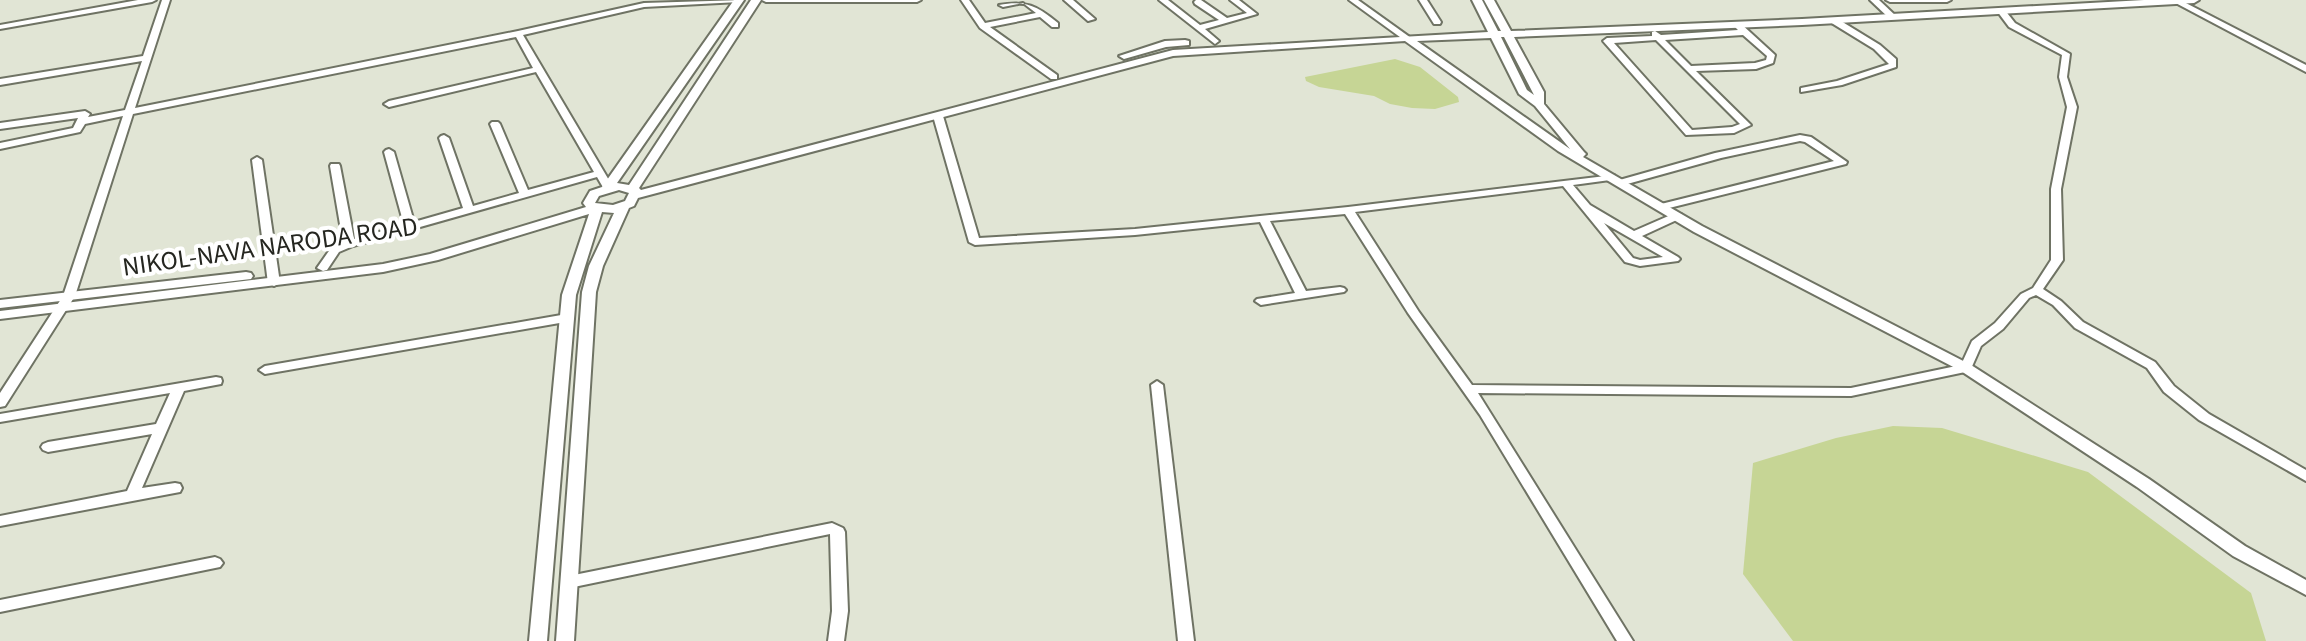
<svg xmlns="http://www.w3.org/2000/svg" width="2306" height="641" viewBox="0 0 2306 641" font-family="'Source Sans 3',sans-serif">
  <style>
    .water { fill: #c6d595 }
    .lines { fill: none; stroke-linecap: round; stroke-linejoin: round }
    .minor-casing { stroke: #6f7364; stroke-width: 4 }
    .tertiary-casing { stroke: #6f7364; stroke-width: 4 }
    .minor { fill: #fff; fill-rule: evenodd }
    .tertiary { fill: #fff; fill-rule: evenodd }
    .labels { text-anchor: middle; stroke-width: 8; stroke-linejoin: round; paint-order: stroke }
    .street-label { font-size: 26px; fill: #252620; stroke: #fff }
  </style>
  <rect width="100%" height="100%" fill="#e1e5d5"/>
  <g class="water">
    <polygon points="1395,59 1420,67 1458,97 1459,102 1435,109 1412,108 1390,104 1374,96 1319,87 1306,81 1305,77"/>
    <polygon points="1893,426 1942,428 2088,472 2251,593 2266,641 1793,641 1743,574 1753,463 1836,438"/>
  </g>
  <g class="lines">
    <g class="minor-casing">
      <g id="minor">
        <polygon points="138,0 156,0 152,2 0,29 0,25"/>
        <polygon points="162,0 170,0 135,108 518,31 644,3 743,0 739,2 644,7 523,35 613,187 612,189 604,189 597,177 353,246 339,252 327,270 323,271 317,268 331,248 343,242 330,166 331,164 339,164 340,166 354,239 404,225 384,152 386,150 389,149 394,152 414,222 463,208 439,138 441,136 444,135 449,138 473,206 519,193 490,124 492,122 498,122 500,124 528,190 594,172 536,72 389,107 384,104 389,101 533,68 516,37 133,114 75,296 5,406 0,407 0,393 63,296 123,116 85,124 80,132 0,149 0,143 73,128 78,118 0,129 0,123 85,111 90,114 88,117 125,110 142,61 0,85 0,79 143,56"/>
        <polygon points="762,0 921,0 917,2 766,2"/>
        <path d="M961 0H969L985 23 1036 13 1023 3 1003 7 999 5C1026 0 1037 6 1058 23V27H1052L1040 17 990 27 1057 75V79H1051L980 28Z"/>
        <polygon points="1064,0 1073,0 1095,19 1088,21"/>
        <polygon points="1159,0 1168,0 1200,25 1219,20 1195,4 1194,2 1196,0 1201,0 1227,18 1247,13 1230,0 1239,0 1257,14 1205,29 1219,41 1215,44"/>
        <polygon points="1349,0 1358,0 1411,38 1404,40"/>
        <polygon points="1419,0 1427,0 1441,22 1440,24 1434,24"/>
        <polygon points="1870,0 1879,0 1897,17 1890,19"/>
        <polygon points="1886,0 1951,0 1947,2 1890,2"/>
        <polygon points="2170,0 2180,0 2306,65 2306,72"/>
        <path d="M1998 9H2004L2015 23 2070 54 2067 77 2077 107 2061 189 2063 260 2043 289 2061 301 2083 322 2155 362 2174 386 2209 414 2306 470V481L2199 420 2164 392 2147 368 2075 328 2053 305 2036 295 2029 298 2003 329 1981 346 1970 371 1851 396 1478 393 1633 641H1617L1480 415 1408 313 1345 214 1270 221 1306 291 1340 287 1344 288 1346 290 1344 292 1261 305 1255 301 1257 299 1295 293 1260 222 1135 235 975 245 969 242 933 116 938 113 943 116 979 238 1135 229 1348 207 1614 175V179L1610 180 1573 185 1590 205 1634 231 1673 214H1681L1682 216 1681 218 1642 236 1678 257 1680 259 1678 261 1640 266 1625 262 1563 186 1355 212 1419 312 1472 385 1851 388 1961 365 1972 341 1995 323 2021 294 2033 288 2051 260V189L2067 107 2059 77 2062 55 2009 27 1997 11ZM1604 223 1663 257 1640 260 1633 258Z"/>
        <polygon points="1830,18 1836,18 1880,45 1896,59 1896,67 1842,85 1801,92 1801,88 1837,81 1889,64 1874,49 1830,22"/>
        <path d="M1733 22H1739L1775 55 1773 63 1756 69 1696 71 1751 125 1734 133 1686 135 1603 41 1607 38 1652 36V32L1655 31 1661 35 1738 30 1732 24ZM1743 35 1767 56 1766 60 1755 63 1691 66 1665 40ZM1656 40 1740 124 1732 127 1692 130 1614 43Z"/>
        <polygon points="1800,135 1811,137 1847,162 1846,164 1661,210 1657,209 1656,207 1657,205 1834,161 1805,142 1800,141 1721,158 1620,186 1615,183 1616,181 1715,153"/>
        <polygon points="257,157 262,160 280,283 274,286 268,283 252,160"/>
        <polygon points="567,314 573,318 571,321 265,374 259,370 265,366"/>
        <polygon points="216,377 221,378 222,381 221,384 184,391 142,488 175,483 180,484 182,488 180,492 0,526 0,516 127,491 152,434 48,452 43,450 41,447 43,444 48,442 156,424 170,393 0,422 0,414"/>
        <polygon points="1157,381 1163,385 1194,641 1178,641 1151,385"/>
        <polygon points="832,523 843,528 845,532 848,611 844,641 828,641 832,611 830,534 569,588 564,586 561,582 564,578 569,576"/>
        <polygon points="215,557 220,559 223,563 220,567 0,612 0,600"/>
      </g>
    </g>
    <g class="tertiary-casing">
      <g id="tertiary">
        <path d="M734 0H744L617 183 629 185 751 0H761L639 188 641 190 1173 50 1488 32 1472 0H1482L1498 31H1501L1484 0H1494L1511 31 1802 19 2144 0H2199L2194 3 1802 25 1514 37 1544 92V104L1584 152 1586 154 1583 157 1702 226 1971 365 2149 479 2245 546 2306 580V595L2233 556 2137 487 1961 371 1694 232 1558 151 1405 41 1173 56 638 198 634 206 629 208 603 266 596 292 574 641H556L582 292 589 266 614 213 602 212 576 295 547 641H529L562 295 589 214 438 260 383 272 0 319V311L383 264 430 254 586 207 583 203 590 191 602 187ZM1501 37H1504L1534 95 1527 90ZM1491 38 1519 94 1535 106 1570 149 1417 41ZM619 190 629 193 625 201 613 205 595 203 599 196Z"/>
        <polygon points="1185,40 1189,41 1189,45 1166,47 1124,59 1119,56 1165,41"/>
        <polygon points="246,272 251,273 253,276 251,279 0,308 0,300"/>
      </g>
    </g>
    <use href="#minor" class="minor"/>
    <use href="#tertiary" class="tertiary"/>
  </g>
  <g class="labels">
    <g class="street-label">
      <text transform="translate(270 246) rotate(-8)" y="9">NIKOL-NAVA NARODA ROAD</text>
    </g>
  </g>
</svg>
